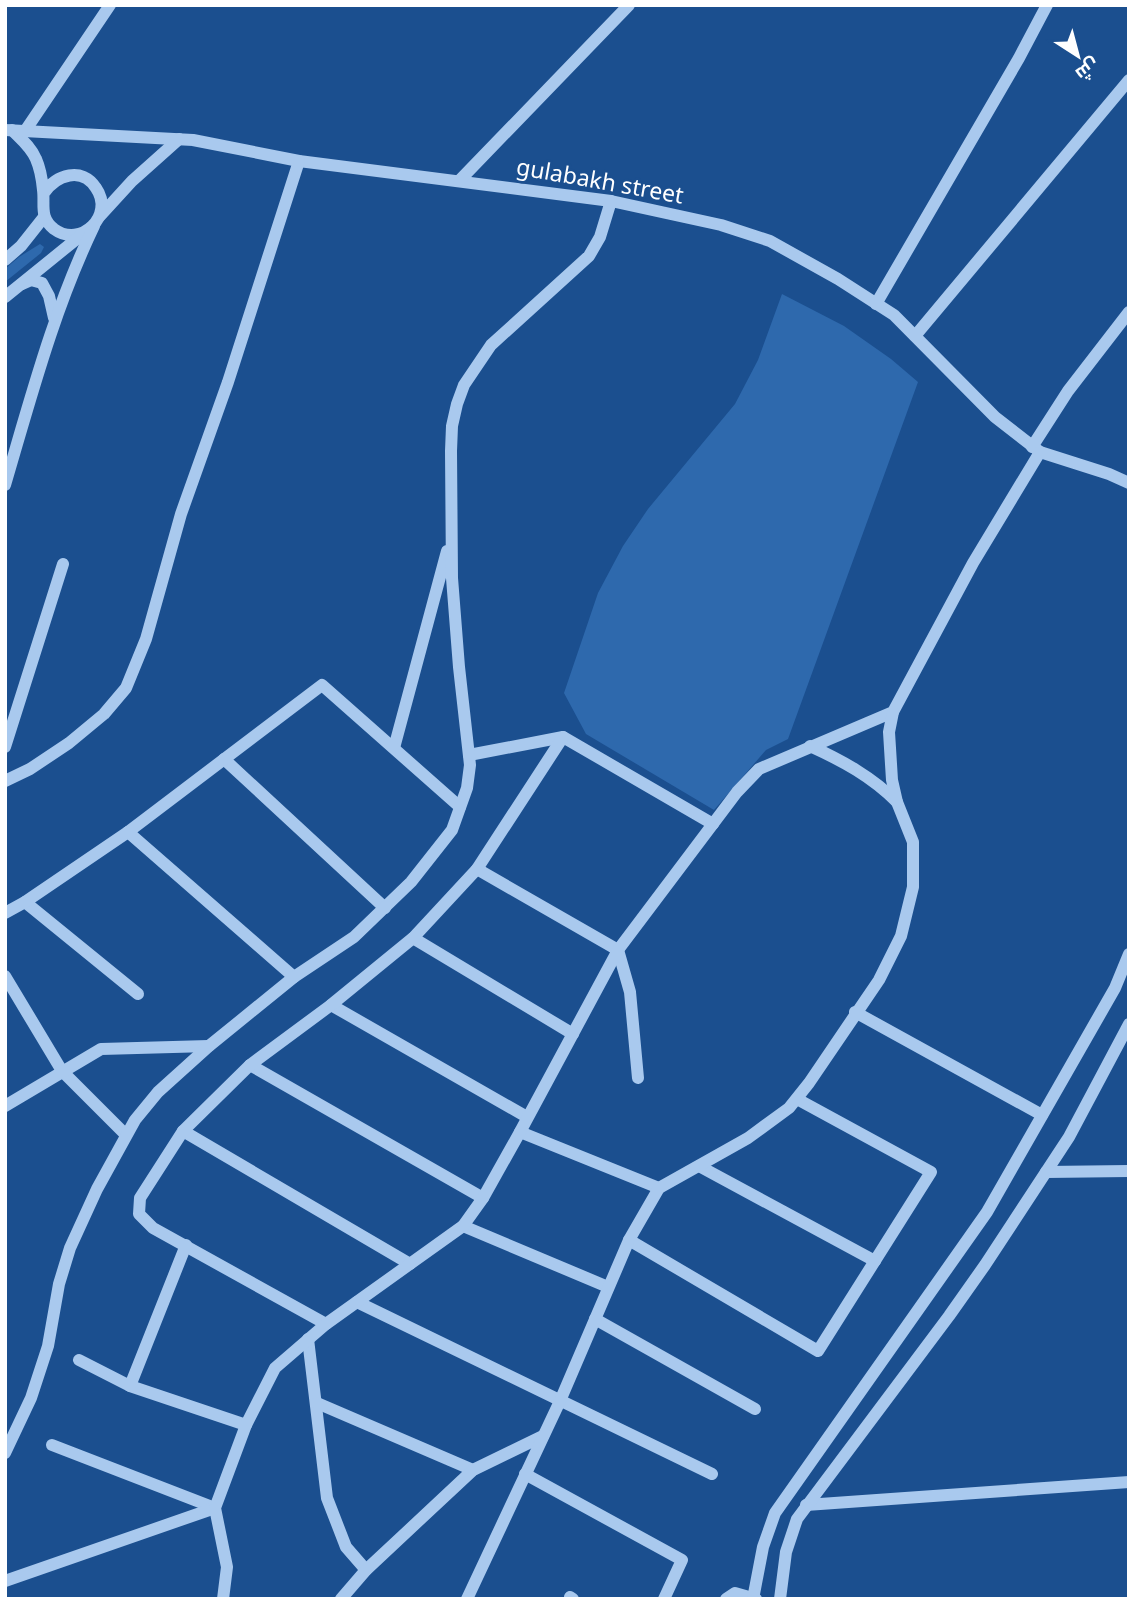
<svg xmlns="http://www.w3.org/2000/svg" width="1134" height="1604" viewBox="0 0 1134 1604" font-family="'Noto Sans',Cairo,sans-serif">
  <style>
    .green { fill: #2e69ad }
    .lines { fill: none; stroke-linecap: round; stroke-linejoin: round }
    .minor { stroke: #a9c9ee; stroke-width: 12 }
    .labels { text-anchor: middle; stroke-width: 5; stroke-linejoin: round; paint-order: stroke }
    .street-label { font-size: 23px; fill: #fff; stroke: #1b4f8f }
  </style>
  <rect width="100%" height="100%" fill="#1b4f8f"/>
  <g class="green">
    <polygon points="40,244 44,247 41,253 5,282 5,269 19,257"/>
    <polygon points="782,294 844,326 891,359 918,382 788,739 766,750 714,810 586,734 564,693 598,593 623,546 648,509 735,404 758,360"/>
  </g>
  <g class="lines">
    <g class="minor">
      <polyline points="5,130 193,140 299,161 611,201 721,225 770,241 838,279 894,315 995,417 1040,452 1109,474 1129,483"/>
      <path d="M12 130C21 139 31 147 36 159 40 168 42 179 43 190 45 205 39 217 54 229 81 249 115 215 96 188 82 166 56 175 44 193"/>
      <polyline points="25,131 110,5"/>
      <polyline points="459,181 629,5"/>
      <polyline points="100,216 132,181 179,139"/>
      <polyline points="5,260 21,246 44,217"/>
      <polyline points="22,284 31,280 42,283 49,296 54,318"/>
      <polyline points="5,297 84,233"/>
      <polyline points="876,304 1019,58 1047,5"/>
      <polyline points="915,336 1129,80"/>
      <polyline points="1032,447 1068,391 1129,312"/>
      <path d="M5 485C31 397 54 309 94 226"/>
      <path d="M810 746C843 761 872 777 897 802"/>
      <polyline points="5,747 63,564"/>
      <polyline points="394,748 447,551"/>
      <polyline points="469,755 563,737 713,824"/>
      <polyline points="224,759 385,908"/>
      <polyline points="5,781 30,769 69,743 104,714 126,688 146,639 181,514 228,382 299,161"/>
      <polyline points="128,832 294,977"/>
      <polyline points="477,869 618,950 630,992 638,1078"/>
      <polyline points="25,902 138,994"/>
      <polyline points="5,913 25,902 128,832 322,685 460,807"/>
      <polyline points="413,938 573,1034"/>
      <polyline points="5,976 62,1071 126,1135"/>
      <polyline points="331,1005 527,1117"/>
      <polyline points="855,1012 1042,1115"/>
      <polyline points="250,1065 483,1198"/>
      <polyline points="5,1106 101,1049 209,1046"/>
      <polyline points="183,1131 410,1264"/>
      <polyline points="520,1132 659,1188"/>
      <polyline points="699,1166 875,1261"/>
      <polyline points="1046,1172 1129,1171"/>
      <polyline points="463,1226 608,1287"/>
      <polyline points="629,1240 818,1351 931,1172 797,1099"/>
      <polyline points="357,1302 712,1474"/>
      <polyline points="595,1319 755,1409"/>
      <polyline points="326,1324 153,1228 139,1214 140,1198 183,1131 250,1065 331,1005 413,938 477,869 563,737"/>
      <polyline points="308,1339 327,1498 346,1547 366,1570"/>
      <polyline points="79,1360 130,1386 246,1425"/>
      <polyline points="130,1386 186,1245"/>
      <polyline points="317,1403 473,1470"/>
      <polyline points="52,1445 215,1508"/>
      <polyline points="5,1453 31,1398 48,1346 59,1284 70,1248 97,1189 135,1120 158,1092 209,1046 294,977 354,937 411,882 452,830 467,788 470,765 459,667 452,578 451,451 452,426 457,404 464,385 491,345 589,256 600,237 611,201"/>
      <polyline points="525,1474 682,1560 664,1599"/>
      <polyline points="806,1505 1129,1482"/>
      <polyline points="5,1581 215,1508"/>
      <polyline points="570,1597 573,1599"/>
      <polyline points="223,1599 227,1567 215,1508 246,1425 275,1368 326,1324 463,1226 483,1198 520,1132 618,950 737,792 759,769 893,712 973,563 1040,452"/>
      <polyline points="341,1599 366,1570 473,1470 543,1436"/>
      <polyline points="467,1599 560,1401 629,1240 659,1188 748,1138 789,1108 809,1083 879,980 901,936 913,887 913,842 897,802 892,780 889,732 893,712"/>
      <polyline points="726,1599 735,1593 756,1599"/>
      <polyline points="753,1599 763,1547 775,1513 987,1212 1115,988 1129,954"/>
      <polyline points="780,1599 786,1552 797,1519 949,1316 985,1265 1069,1137 1129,1024"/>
    </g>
  </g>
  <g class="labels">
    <g class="street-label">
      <text transform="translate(600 181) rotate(10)" y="8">gulabakh street</text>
    </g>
  </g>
  <rect width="1134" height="1604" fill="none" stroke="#ffffff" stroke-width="14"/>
  <g transform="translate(1078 56) rotate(144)" stroke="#1b4f8f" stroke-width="5" paint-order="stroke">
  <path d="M0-5L12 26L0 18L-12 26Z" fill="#ffffff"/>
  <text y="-10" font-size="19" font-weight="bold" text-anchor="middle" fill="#ffffff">ش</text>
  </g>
</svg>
